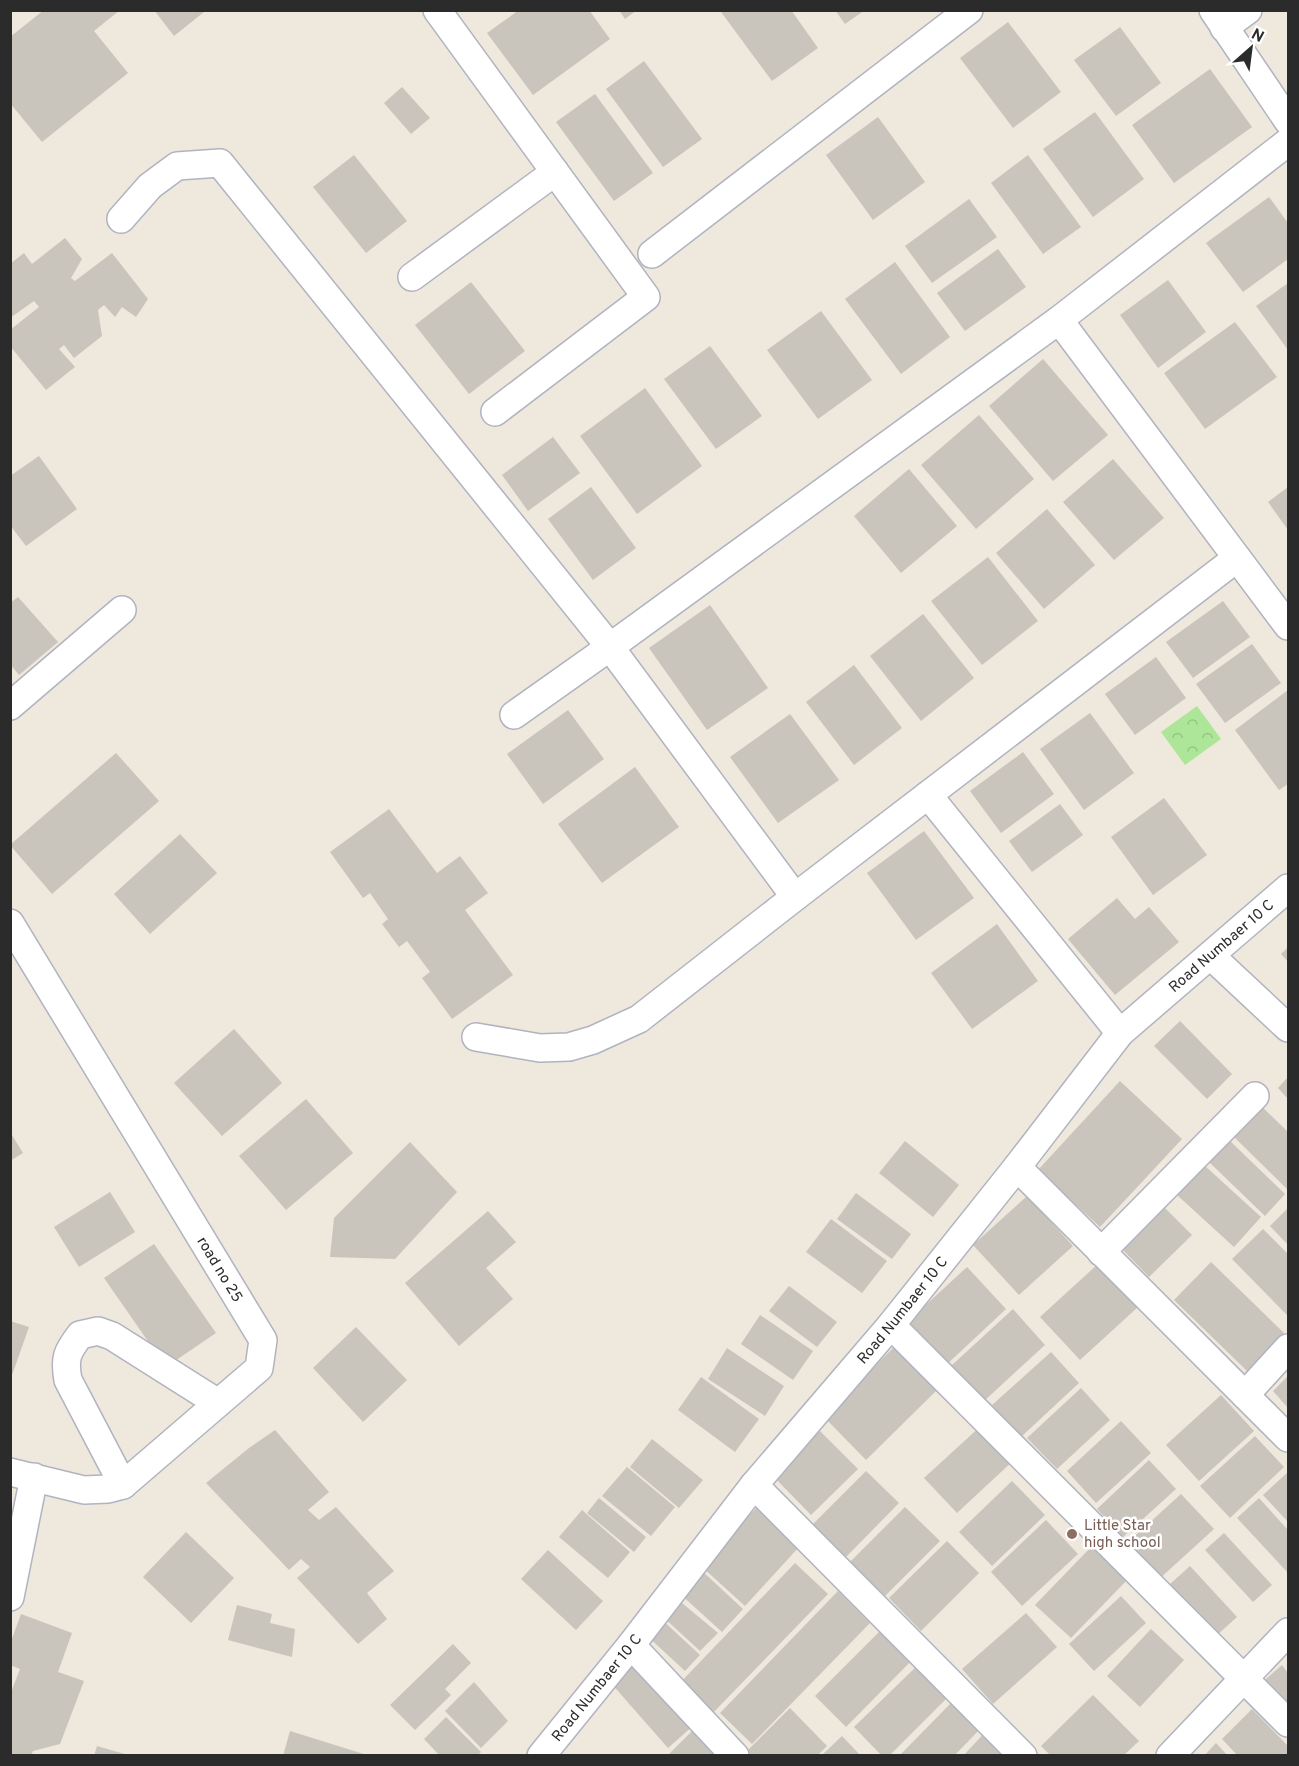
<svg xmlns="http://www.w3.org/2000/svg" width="1299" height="1766" viewBox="0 0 1299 1766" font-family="Overpass,sans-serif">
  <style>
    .park { fill: url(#park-crowns) }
    .building { fill: #c9c5bd }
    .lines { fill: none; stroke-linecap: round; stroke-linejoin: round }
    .minor-casing { stroke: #b1b3c0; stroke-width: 30 }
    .minor { stroke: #fff; stroke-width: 27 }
    .education-dot { fill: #8d6e63; stroke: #fff; stroke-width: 2 }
    .labels { text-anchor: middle; stroke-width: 5; stroke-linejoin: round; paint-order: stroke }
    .street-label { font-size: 15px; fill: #2b2b2b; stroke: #fff }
    .education-label { font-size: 15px; fill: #785e54; stroke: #fff; text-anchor: start }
  </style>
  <defs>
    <pattern id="park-crowns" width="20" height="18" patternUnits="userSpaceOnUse" patternTransform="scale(1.5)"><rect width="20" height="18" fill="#ade698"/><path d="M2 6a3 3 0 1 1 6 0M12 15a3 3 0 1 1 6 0" fill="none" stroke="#95c583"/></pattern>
  </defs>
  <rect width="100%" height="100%" fill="#eee8dd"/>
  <polygon class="park" points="1197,706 1221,739 1185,765 1161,732"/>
  <g class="building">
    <polygon points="44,10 120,10 94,31 128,73 42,142 10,103 10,37"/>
    <polygon points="154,10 202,10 204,12 174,36"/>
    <polygon points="519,10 589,10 610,39 533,95 487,33"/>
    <polygon points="619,10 637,10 625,19"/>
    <polygon points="722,10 791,10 818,48 772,81 721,12"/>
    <polygon points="835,10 865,10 845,24"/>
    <polygon points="1008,22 1061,92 1013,128 960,58"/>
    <polygon points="1120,27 1161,83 1116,116 1074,60"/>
    <polygon points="644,61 702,139 663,167 606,89"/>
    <polygon points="1210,69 1252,127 1174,183 1132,125"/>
    <polygon points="402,87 430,118 411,134 384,103"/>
    <polygon points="595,94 653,173 614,201 556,122"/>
    <polygon points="1095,112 1144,179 1093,217 1043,149"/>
    <polygon points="878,117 925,182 873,220 826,155"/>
    <polygon points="354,155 407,221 366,253 313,187"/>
    <polygon points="1028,155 1081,227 1043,254 991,183"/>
    <polygon points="1269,197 1288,223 1288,259 1243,292 1206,243"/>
    <polygon points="969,199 997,237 932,283 905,246"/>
    <polygon points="65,238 82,259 71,278 75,281 112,253 148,299 136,317 122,307 115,317 104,305 98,310 102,336 74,358 64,345 59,349 75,367 46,390 10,346 10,330 39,307 34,301 10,318 10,264 24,253 32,264"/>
    <polygon points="998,249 1026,287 965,331 937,293"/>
    <polygon points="895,262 950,337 901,374 845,299"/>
    <polygon points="1168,280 1206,332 1158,368 1120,315"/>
    <polygon points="471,282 525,351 469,394 415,325"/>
    <polygon points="1288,283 1288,350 1256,306"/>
    <polygon points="821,311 872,380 818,419 767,350"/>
    <polygon points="1235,322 1277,377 1205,429 1164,373"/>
    <polygon points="710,346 762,416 716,449 664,379"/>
    <polygon points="1043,359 1108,435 1053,481 989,406"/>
    <polygon points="645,388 702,466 637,514 580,436"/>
    <polygon points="979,415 1034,479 976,529 921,465"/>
    <polygon points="553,437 580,473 528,511 502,475"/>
    <polygon points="39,456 77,509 26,546 10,525 10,476"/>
    <polygon points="1113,459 1164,518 1114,560 1063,502"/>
    <polygon points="909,469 957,526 901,573 854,516"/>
    <polygon points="591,487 636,548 593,580 548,519"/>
    <polygon points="1288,487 1288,530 1268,502"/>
    <polygon points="1047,509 1095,565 1044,609 996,553"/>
    <polygon points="988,557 1038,621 982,665 931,601"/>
    <polygon points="18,597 58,642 19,675 10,664 10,603"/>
    <polygon points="1223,601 1250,637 1193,678 1166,642"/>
    <polygon points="710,605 768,688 707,730 649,648"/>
    <polygon points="923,614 974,678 921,721 870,656"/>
    <polygon points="1252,644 1281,683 1225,723 1196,684"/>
    <polygon points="1156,657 1186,698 1135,735 1105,694"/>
    <polygon points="854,665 902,728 854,765 806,702"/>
    <polygon points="1288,690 1288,784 1279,790 1235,730"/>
    <polygon points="568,710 604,759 543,804 507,754"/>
    <polygon points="1090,713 1134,773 1084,810 1040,749"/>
    <polygon points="790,714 839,780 778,823 730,757"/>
    <polygon points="1023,752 1054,794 1001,833 970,791"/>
    <polygon points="116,753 159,801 52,894 10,845"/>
    <polygon points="635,767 679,827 602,883 558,824"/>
    <polygon points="1164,798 1207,855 1153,895 1111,837"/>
    <polygon points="1060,804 1083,835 1032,872 1009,841"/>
    <polygon points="389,809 437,873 460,856 488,893 465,910 513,975 452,1019 422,978 430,972 407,941 399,947 382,924 388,919 370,893 363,898 330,852"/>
    <polygon points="924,831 974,898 916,940 867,873"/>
    <polygon points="180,834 217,873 150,934 114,894"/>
    <polygon points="1117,898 1135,919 1149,907 1179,942 1115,995 1068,939"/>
    <polygon points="997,924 1038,981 972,1029 931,973"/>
    <polygon points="1288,947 1288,962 1281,954"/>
    <polygon points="1180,1021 1232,1074 1207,1099 1154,1046"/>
    <polygon points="234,1029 282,1083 222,1136 174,1083"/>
    <polygon points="1288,1077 1288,1099 1278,1088"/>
    <polygon points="1120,1081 1182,1139 1100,1227 1038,1170"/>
    <polygon points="306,1099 353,1153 286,1210 239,1156"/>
    <polygon points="1258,1103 1288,1132 1288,1190 1230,1133"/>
    <polygon points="10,1132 23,1153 10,1161"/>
    <polygon points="1228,1139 1285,1194 1265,1216 1207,1160"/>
    <polygon points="905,1141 959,1185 933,1217 879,1173"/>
    <polygon points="410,1142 457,1192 395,1259 330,1257 334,1218"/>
    <polygon points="1204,1165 1261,1217 1234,1247 1177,1195"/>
    <polygon points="110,1192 135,1232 79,1267 54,1227"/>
    <polygon points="856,1193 911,1234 892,1259 837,1219"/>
    <polygon points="1027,1196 1073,1246 1019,1295 973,1245"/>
    <polygon points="1165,1208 1192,1235 1149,1277 1123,1250"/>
    <polygon points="1288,1208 1288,1245 1270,1226"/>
    <polygon points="488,1211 516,1242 486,1268 513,1299 459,1346 405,1283"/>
    <polygon points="831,1219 887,1261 862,1293 806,1252"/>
    <polygon points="1263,1229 1288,1254 1288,1316 1232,1259"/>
    <polygon points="154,1244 216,1333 166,1367 104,1278"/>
    <polygon points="1211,1262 1284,1333 1247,1371 1174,1300"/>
    <polygon points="1099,1263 1139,1306 1080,1360 1040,1317"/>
    <polygon points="967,1267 1006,1309 944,1367 904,1325"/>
    <polygon points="789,1286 837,1322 817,1347 769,1311"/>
    <polygon points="1013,1309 1045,1345 984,1401 951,1366"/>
    <polygon points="760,1315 813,1351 793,1380 741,1344"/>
    <polygon points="10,1321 29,1327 11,1378 10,1378"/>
    <polygon points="356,1327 407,1380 363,1422 313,1368"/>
    <polygon points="894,1347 937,1390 866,1460 824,1417"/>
    <polygon points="727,1348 784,1386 765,1416 708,1379"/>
    <polygon points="1051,1352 1079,1383 1021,1437 992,1405"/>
    <polygon points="1288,1376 1288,1408 1273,1391"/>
    <polygon points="701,1377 759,1419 735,1452 678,1410"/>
    <polygon points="1081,1388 1110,1420 1057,1469 1027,1438"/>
    <polygon points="1221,1395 1254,1431 1199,1481 1166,1445"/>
    <polygon points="1121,1421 1151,1453 1096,1503 1067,1471"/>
    <polygon points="983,1424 1015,1459 957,1513 924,1478"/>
    <polygon points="275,1430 329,1492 308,1510 319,1520 336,1507 394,1571 367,1593 387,1619 358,1644 297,1578 310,1567 301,1559 289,1570 206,1483 249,1448"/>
    <polygon points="820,1431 858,1469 811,1515 774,1477"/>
    <polygon points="1255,1436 1284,1467 1230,1518 1200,1486"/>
    <polygon points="652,1439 703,1480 679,1508 630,1467"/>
    <polygon points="1149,1460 1176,1489 1123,1537 1097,1509"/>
    <polygon points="627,1467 675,1507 651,1536 602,1496"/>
    <polygon points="866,1471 899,1503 846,1557 813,1524"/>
    <polygon points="1288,1472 1288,1522 1263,1495"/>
    <polygon points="1012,1481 1045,1515 992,1566 959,1532"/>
    <polygon points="1181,1494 1214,1529 1158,1580 1126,1544"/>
    <polygon points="599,1498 646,1537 634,1552 587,1513"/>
    <polygon points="1259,1498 1288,1530 1288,1573 1237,1518"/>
    <polygon points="905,1507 940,1541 885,1596 850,1562"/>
    <polygon points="756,1508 799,1547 745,1606 702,1567"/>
    <polygon points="582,1510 630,1552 608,1578 559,1537"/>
    <polygon points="1046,1520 1078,1554 1022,1606 991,1572"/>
    <polygon points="186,1532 234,1578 191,1623 143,1577"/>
    <polygon points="1224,1533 1272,1585 1253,1602 1205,1550"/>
    <polygon points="947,1541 979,1573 921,1631 889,1598"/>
    <polygon points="1093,1545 1128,1579 1071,1638 1035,1605"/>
    <polygon points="548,1550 603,1601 576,1630 521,1579"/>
    <polygon points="795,1563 828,1594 708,1718 676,1687"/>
    <polygon points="1190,1566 1237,1617 1216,1636 1169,1585"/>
    <polygon points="700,1569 743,1609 722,1632 678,1592"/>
    <polygon points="838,1591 870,1623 752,1744 720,1713"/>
    <polygon points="1121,1596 1146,1623 1094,1671 1069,1644"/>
    <polygon points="676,1598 718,1633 700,1651 661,1615"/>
    <polygon points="237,1605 272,1614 270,1623 295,1629 292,1657 228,1640"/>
    <polygon points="1026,1613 1057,1647 993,1704 962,1669"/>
    <polygon points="21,1614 72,1633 58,1672 84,1681 60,1744 33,1751 31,1756 10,1756 10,1695 20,1669 10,1665 10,1644"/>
    <polygon points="659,1617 700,1655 685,1671 644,1633"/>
    <polygon points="883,1628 914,1658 846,1727 815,1696"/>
    <polygon points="1151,1629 1184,1660 1140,1707 1107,1676"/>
    <polygon points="453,1644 471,1663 445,1689 451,1695 415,1730 390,1705"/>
    <polygon points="635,1660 694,1725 668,1748 610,1682"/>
    <polygon points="919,1664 950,1695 889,1756 882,1756 854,1727"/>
    <polygon points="1282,1665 1288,1673 1288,1707 1265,1680"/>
    <polygon points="474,1682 508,1721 481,1748 445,1711"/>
    <polygon points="1093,1695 1139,1741 1123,1756 1051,1756 1041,1746"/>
    <polygon points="955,1699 983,1726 954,1756 899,1756"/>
    <polygon points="790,1708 827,1746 817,1756 746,1756 744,1754"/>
    <polygon points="1252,1709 1288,1746 1288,1756 1238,1756 1222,1739"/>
    <polygon points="446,1717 481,1752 477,1756 440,1756 424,1739"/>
    <polygon points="989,1728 1018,1756 963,1756"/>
    <polygon points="290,1731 367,1755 367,1756 283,1756"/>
    <polygon points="692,1731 717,1756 667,1756"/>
    <polygon points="842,1736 861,1756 821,1756"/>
    <polygon points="1216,1743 1228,1756 1204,1756"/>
    <polygon points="97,1746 128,1755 128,1756 94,1756"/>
  </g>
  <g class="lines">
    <g class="minor-casing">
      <g id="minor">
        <polyline points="437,10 646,297 495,412"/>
        <polyline points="1213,10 1288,121"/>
        <polyline points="1224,28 1248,10"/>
        <polyline points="121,219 150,186 177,166 220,163 610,647 795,897"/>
        <polyline points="652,254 969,10"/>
        <polyline points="412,277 555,172"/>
        <polyline points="1059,320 1288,626"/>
        <polyline points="10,706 122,610"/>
        <polyline points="514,715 610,647 1059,320 1288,142"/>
        <polyline points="928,795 1120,1033"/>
        <path id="s1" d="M10 923 263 1340 259 1368 123 1485 108 1489 84 1490 10 1472"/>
        <polyline points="1211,956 1288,1028"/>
        <polyline points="476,1037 540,1048 569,1047 593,1040 639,1019 795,897 1237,558"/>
        <polyline points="1017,1167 1288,1438"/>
        <polyline points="1101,1252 1255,1096"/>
        <polyline points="891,1325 1288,1723"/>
        <polyline points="1245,1395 1288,1348"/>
        <path d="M123 1485 68 1380C64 1358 67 1352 80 1335L98 1331 112 1336 218 1403"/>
        <polyline points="754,1485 1023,1756"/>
        <polyline points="10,1597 34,1477"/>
        <polyline points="631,1645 735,1756"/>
        <path id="s2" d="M541 1756 631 1645 754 1485 891 1325 1017 1167 1120 1033 1288 888"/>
        <polyline points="1170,1756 1288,1632"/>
      </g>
    </g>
    <use href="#minor" class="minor"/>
  </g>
  <circle class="education-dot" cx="1072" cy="1534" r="6"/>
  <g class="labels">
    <g class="street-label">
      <text dy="5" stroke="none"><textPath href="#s2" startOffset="1060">Road Numbaer 10 C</textPath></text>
      <text dy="5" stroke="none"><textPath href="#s1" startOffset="405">road no 25</textPath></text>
      <text dy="5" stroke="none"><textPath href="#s2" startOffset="574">Road Numbaer 10 C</textPath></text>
      <text dy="5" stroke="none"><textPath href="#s2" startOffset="88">Road Numbaer 10 C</textPath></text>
    </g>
    <g class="education-label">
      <text x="1084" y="1530">Little Star<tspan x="1084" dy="17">high school</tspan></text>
    </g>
  </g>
  <rect width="1299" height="1766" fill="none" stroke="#2b2b2b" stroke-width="24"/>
  <g transform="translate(1251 48) rotate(28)" stroke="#ffffff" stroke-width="4.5" paint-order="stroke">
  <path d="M0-4.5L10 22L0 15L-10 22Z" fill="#2b2b2b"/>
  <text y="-9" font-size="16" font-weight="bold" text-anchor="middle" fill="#2b2b2b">N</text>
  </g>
</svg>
